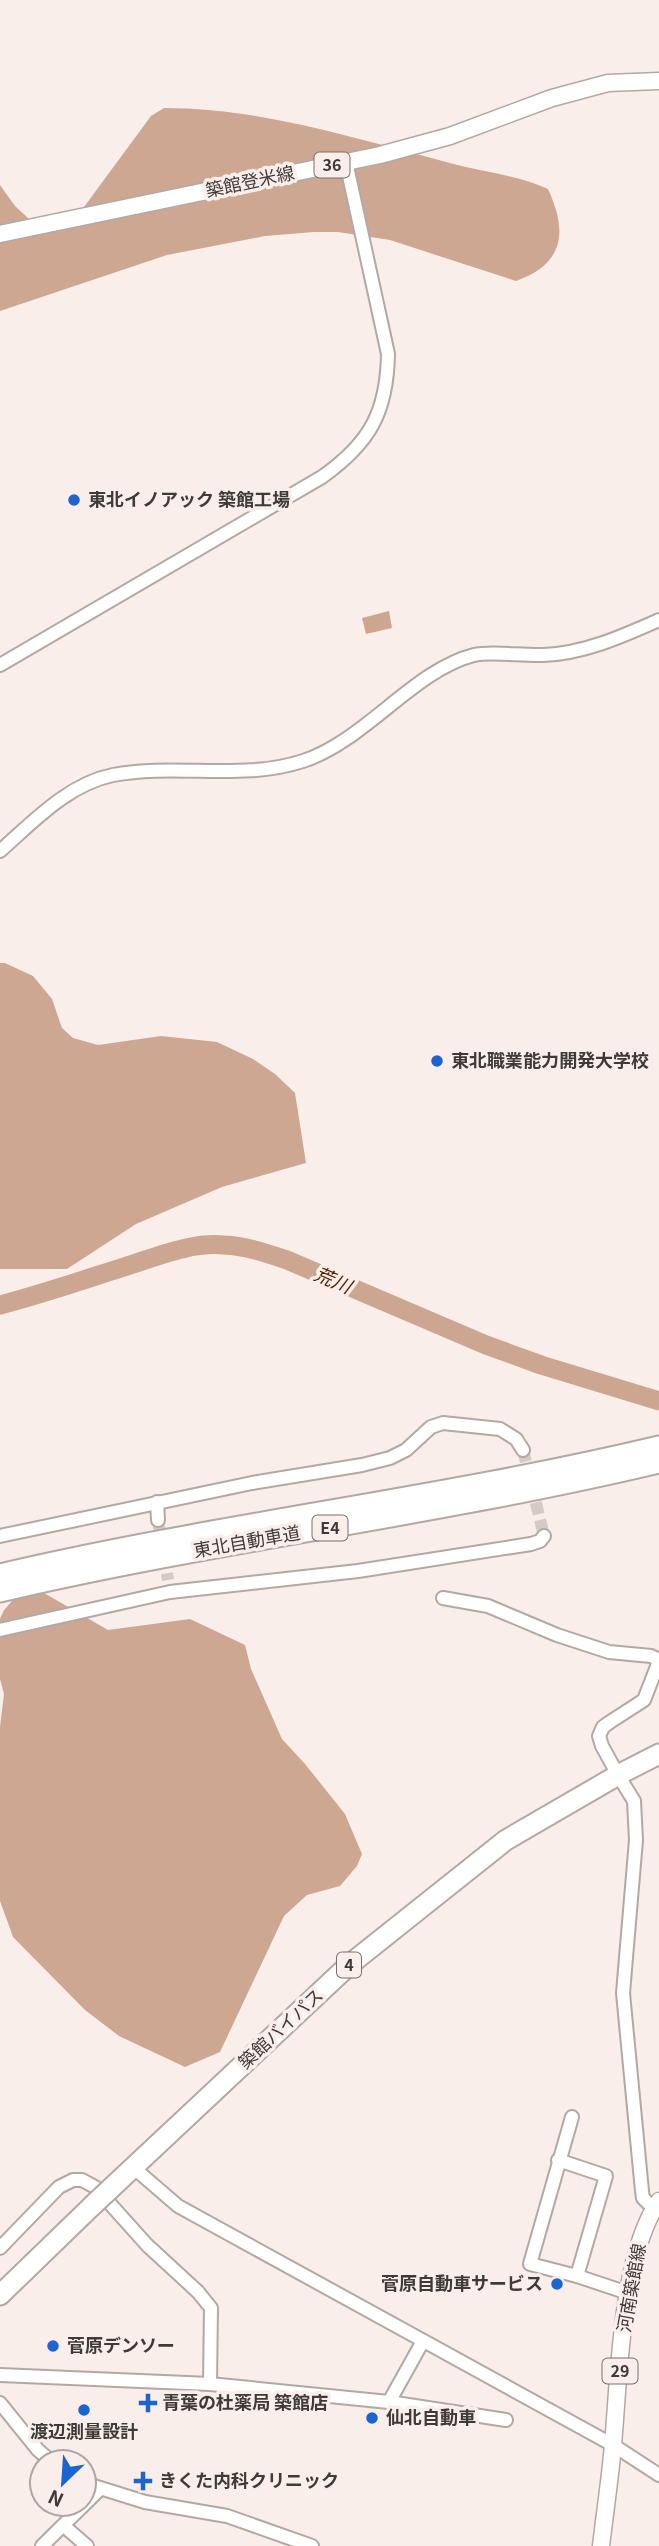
<svg xmlns="http://www.w3.org/2000/svg" width="659" height="2546" viewBox="0 0 659 2546" font-family="Georgia,'Noto Sans JP',serif">
  <style>
    .forest { fill: #cea793 }
    .water { fill: #cda691 }
    .lines { fill: none; stroke-linecap: round; stroke-linejoin: round }
    .river { stroke: #cda691; stroke-width: 19 }
    .minor-tunnel { stroke: #d4cac6; stroke-width: 12; stroke-dasharray: 12 6; stroke-linecap: butt }
    .minor-casing { stroke: #b2a9a4; stroke-width: 16 }
    .major-casing { stroke: #b2a9a4; stroke-width: 19 }
    .highway-casing { stroke: #b2a9a4; stroke-width: 23 }
    .minor { stroke: #fff; stroke-width: 12 }
    .major { stroke: #fff; stroke-width: 16 }
    .highway { stroke: #fff; stroke-width: 19 }
    .highway-bridge-casing { stroke: #b2a9a4; stroke-width: 23; stroke-linecap: butt }
    .highway-bridge { stroke: #fff; stroke-width: 19 }
    .poi-dot { fill: #1c64cf; stroke: #f9eee9; stroke-width: 2.5 }
    .labels { text-anchor: middle; stroke-width: 7; stroke-linejoin: round; paint-order: stroke }
    .shield { fill: #f9eee9; stroke: #76706d; stroke-width: 2 }
    .shield-label { font-size: 16px; font-weight: bold; fill: #3e3a38 }
    .street-label { font-size: 18px; fill: #3e3a38; stroke: #f9eee9 }
    .poi-label { font-size: 18px; font-weight: bold; fill: #3e3a38; stroke: #f9eee9; text-anchor: start }
    .water-label { font-size: 19px; font-style: italic; fill: #501f00; stroke: #f9eee9 }
  </style>
  <rect width="100%" height="100%" fill="#f9eee9"/>
  <g class="forest">
    <path d="M164 108C262 108 356 139 450 163 482 172 518 175 548 189 568 232 564 264 516 281L390 240 338 232H314L265 236 167 255 0 311V185L15 206 29 219 42 225 64 222 84 207 151 116Z"/>
    <polygon points="0,963 5,963 33,976 52,999 62,1028 73,1038 98,1045 161,1036 217,1042 253,1059 275,1074 295,1093 306,1163 222,1187 136,1224 67,1269 0,1269"/>
    <polygon points="20,1592 44,1593 108,1630 190,1619 245,1645 251,1669 282,1739 305,1764 345,1814 362,1854 357,1866 340,1886 307,1895 284,1916 220,2052 185,2067 119,2036 85,2010 13,1937 0,1901 0,1727 4,1694 0,1679 0,1619 4,1610"/>
  </g>
  <polygon class="water" points="389,611 392,628 366,634 362,618"/>
  <g class="lines">
    <path class="river" d="M0 1305C42 1294 83 1280 124 1267 156 1257 190 1242 224 1245 246 1246 266 1253 287 1260L486 1345 541 1365 659 1401"/>
    <g class="minor-tunnel">
      <polyline points="523,1450 544,1536"/>
      <polyline points="158,1520 168,1580"/>
    </g>
    <g class="minor-casing">
      <g id="minor">
        <path d="M0 665 322 477C370 443 387 412 388 354L346 162"/>
        <path d="M0 851C33 822 68 784 113 775 176 763 242 781 303 761 365 741 414 670 474 655 491 651 524 656 543 655 583 654 623 636 659 620"/>
        <polyline points="157,1502 158,1520"/>
        <polyline points="0,1536 252,1483 362,1465 390,1458 406,1450 431,1427 443,1423 500,1429 516,1439 523,1450"/>
        <polyline points="443,1598 488,1606 557,1635 609,1652 651,1656 657,1659 658,1664 644,1700 610,1722 603,1727 599,1736 602,1746 618,1775 634,1801 636,1840 623,1993 642,2191 643,2198 654,2209"/>
        <polyline points="0,1630 170,1592 358,1571 531,1544 540,1541 544,1536"/>
        <polyline points="572,2117 530,2264 577,2276 628,2293"/>
        <polyline points="558,2160 606,2176 577,2276"/>
        <polyline points="134,2168 178,2206 613,2445 659,2475"/>
        <polyline points="0,2248 59,2187 73,2180 82,2180 95,2187 147,2245 198,2292 211,2308 210,2384 389,2402 506,2420"/>
        <polyline points="0,2375 210,2384"/>
        <polyline points="389,2402 423,2341"/>
        <polyline points="0,2403 38,2450 52,2462"/>
        <polyline points="84,2483 145,2502 227,2516 312,2546"/>
        <polyline points="64,2526 87,2546"/>
        <polyline points="42,2546 99,2490"/>
      </g>
    </g>
    <g class="major-casing">
      <g id="major">
        <polyline points="0,234 380,155 450,136 552,98 608,83 659,81"/>
        <path d="M601 2546C605 2512 610 2479 613 2445 619 2378 621 2255 659 2201"/>
      </g>
    </g>
    <g class="highway-casing">
      <g id="highway">
        <path d="M0 1574C218 1523 441 1498 659 1446"/>
        <path d="M0 1592C218 1541 441 1515 659 1463"/>
        <polyline points="109,2190 349,1965 506,1840 618,1775 659,1754"/>
        <polyline points="0,2295 93,2205"/>
      </g>
    </g>
    <use href="#minor" class="minor"/>
    <use href="#major" class="major"/>
    <use href="#highway" class="highway"/>
    <g class="highway-bridge-casing">
      <polyline id="highway-bridge" points="93,2205 109,2190"/>
    </g>
    <use href="#highway-bridge" class="highway-bridge"/>
  </g>
  <g class="poi-dot">
    <circle cx="74" cy="500" r="7"/>
    <circle cx="437" cy="1061" r="7"/>
    <circle cx="557" cy="2284" r="7"/>
    <circle cx="53" cy="2346" r="7"/>
    <path d="M144.5 2392.5h7v7h7v7h-7v7h-7v-7h-7v-7h7z"/>
    <circle cx="84" cy="2410" r="7"/>
    <circle cx="372" cy="2418" r="7"/>
    <path d="M139.5 2470.5h7v7h7v7h-7v7h-7v-7h-7v-7h7z"/>
  </g>
  <g class="labels">
    <g class="shield">
      <rect x="314.5" y="152.5" width="35" height="25" rx="5"/>
      <rect x="312.5" y="1515.5" width="35" height="25" rx="5"/>
      <rect x="337" y="1952.5" width="24" height="25" rx="5"/>
      <rect x="602.5" y="2358.5" width="35" height="25" rx="5"/>
    </g>
    <g class="shield-label">
      <text x="332" y="171">36</text>
      <text x="330" y="1534">E4</text>
      <text x="349" y="1971">4</text>
      <text x="620" y="2377">29</text>
    </g>
    <g class="street-label">
      <text transform="translate(250 182) rotate(-12)" y="6">築館登米線</text>
      <text transform="translate(247 1542) rotate(-10)" y="6">東北自動車道</text>
      <text transform="translate(281 2029) rotate(-43)" y="6">築館バイパス</text>
      <text transform="translate(632 2288) rotate(-80)" y="6">河南築館線</text>
    </g>
    <g class="poi-label">
      <text x="88" y="506">東北イノアック 築館工場</text>
      <text x="451" y="1067">東北職業能力開発大学校</text>
      <text x="543" y="2290" text-anchor="end">菅原自動車サービス</text>
      <text x="67" y="2352">菅原デンソー</text>
      <text x="162" y="2409">青葉の杜薬局 築館店</text>
      <text x="386" y="2424">仙北自動車</text>
      <text x="84" y="2438" text-anchor="middle">渡辺測量設計</text>
      <text x="159" y="2487">きくた内科クリニック</text>
    </g>
    <g class="water-label">
      <text transform="translate(333 1280) rotate(23)" y="7">荒川</text>
    </g>
  </g>
  <g transform="translate(63 2483) rotate(205)"><circle r="33" fill="#f9eee9" stroke="#aea6a2" stroke-width="2"/>
  <path d="M0-5L12 26L0 18L-12 26Z" fill="#1c64cf"/>
  <text y="-10" font-size="19" font-weight="bold" text-anchor="middle" fill="#3e3a38">N</text>
  </g>
</svg>
